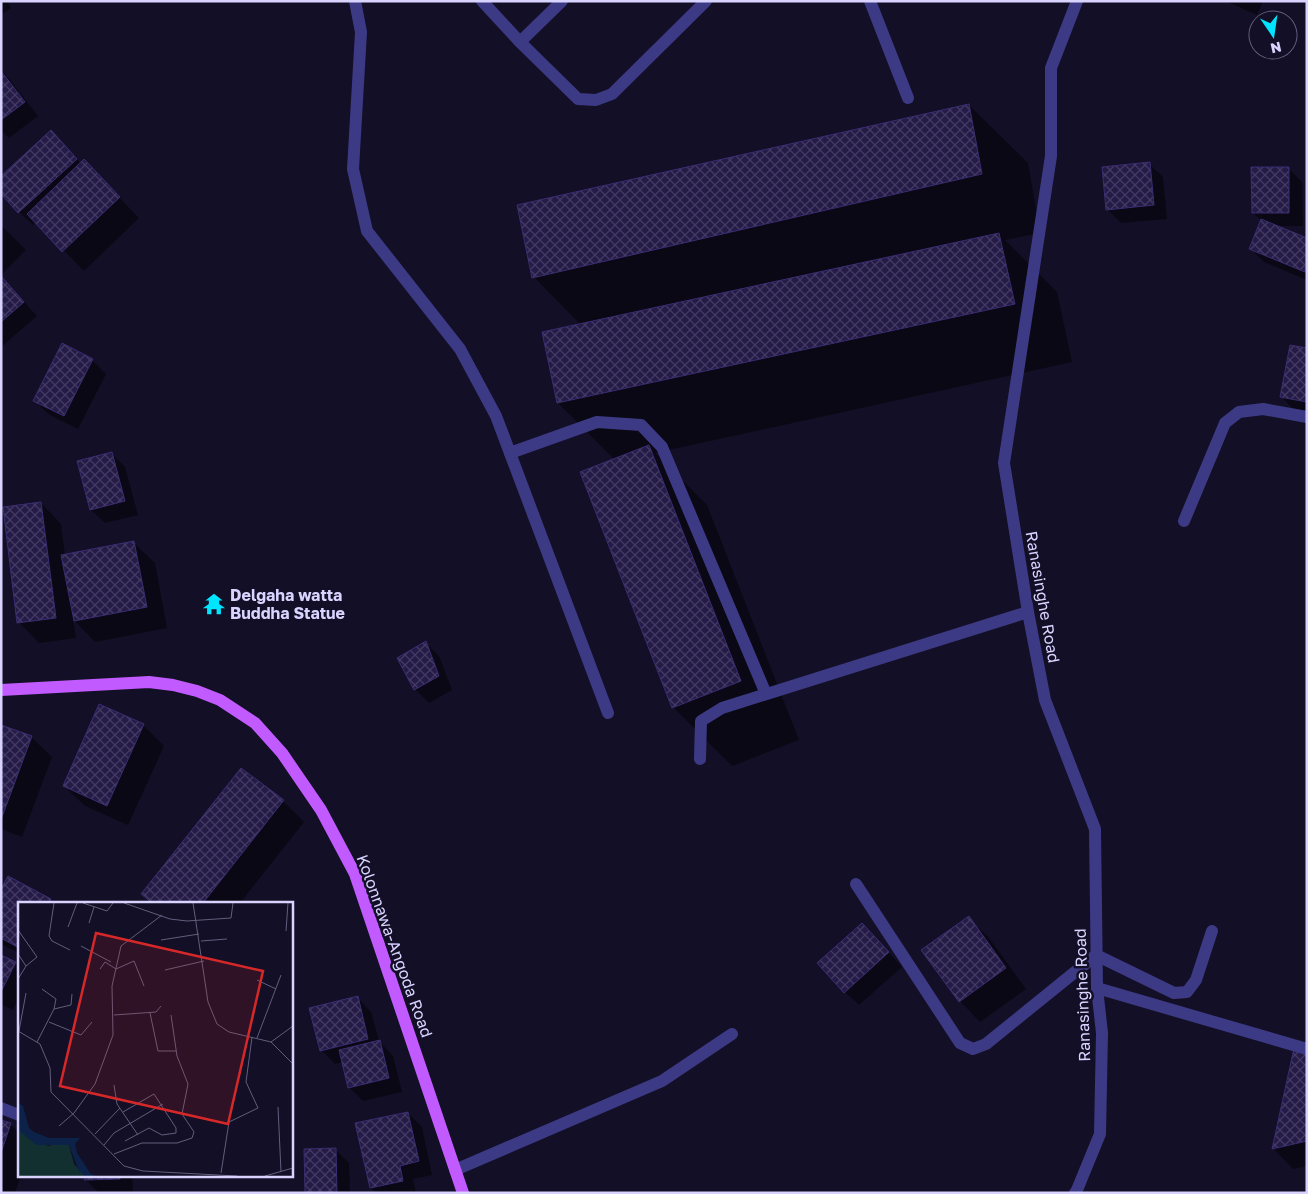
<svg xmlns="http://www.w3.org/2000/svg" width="1308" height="1194" viewBox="0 0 1308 1194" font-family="'Golos Text',sans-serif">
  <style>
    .shadow { fill: #0007 }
    .building { fill: url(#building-cross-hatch); stroke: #3b2d73 }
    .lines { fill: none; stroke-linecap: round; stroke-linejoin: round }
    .minor { stroke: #3d3a85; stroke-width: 12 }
    .major { stroke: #c25bff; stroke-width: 12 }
    .labels { text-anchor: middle; stroke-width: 5; stroke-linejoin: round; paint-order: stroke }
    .poi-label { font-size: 16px; font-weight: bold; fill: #d9d4ff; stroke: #130f26; text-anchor: start }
    .street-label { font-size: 16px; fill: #d9d4ff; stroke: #130f26 }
    .inset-road { fill: none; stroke: #625e7d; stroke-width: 1 }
    .view { fill: #d62828; fill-opacity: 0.15; stroke: #d62828; stroke-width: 2.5 }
    .inset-edge { fill: none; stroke: #d9d4ff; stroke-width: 2.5 }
  </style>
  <defs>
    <pattern id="building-cross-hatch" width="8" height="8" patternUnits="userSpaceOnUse" patternTransform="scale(1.25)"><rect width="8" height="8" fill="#241b47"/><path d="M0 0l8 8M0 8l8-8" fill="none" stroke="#433b63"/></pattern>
  </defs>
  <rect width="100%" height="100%" fill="#130f26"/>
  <g class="shadow">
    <polygon points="1,1 7,1 11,8 1,15"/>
    <polygon points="1226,1 1263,1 1257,15"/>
    <polygon points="1,69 38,116 9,138 1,130"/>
    <polygon points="969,105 1028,163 1040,233 1005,240 1057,292 1072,362 655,453 707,505 799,740 732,766 673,707 615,460 558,403 543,333 581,325 534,277"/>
    <polygon points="65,146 81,164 104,182 139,218 84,271 36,222 33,225 19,212"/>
    <polygon points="1149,164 1163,177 1167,219 1121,223 1107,209"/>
    <polygon points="1288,168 1302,182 1303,226 1275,226 1307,239 1307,280 1264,262 1250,248 1262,221 1253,213"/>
    <polygon points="1,225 26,250 1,275"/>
    <polygon points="1,277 37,316 1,347"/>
    <polygon points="1307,350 1307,413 1295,411 1282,397"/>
    <polygon points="92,360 106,374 78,429 48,414 34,400"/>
    <polygon points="111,453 125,467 138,515 105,523 91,510"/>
    <polygon points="41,503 61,524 65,556 134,543 155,563 167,628 95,642 73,619 76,638 39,643 19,622"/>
    <polygon points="426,643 439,656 452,690 429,703 415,689"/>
    <polygon points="143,725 164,746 128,825 85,806 64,786"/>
    <polygon points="1,726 31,737 52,757 22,837 1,829"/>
    <polygon points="283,801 304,822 240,903 152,903 143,894"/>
    <polygon points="1,892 50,900 53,903 19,903 19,953 1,944"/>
    <polygon points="969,918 989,938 1026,989 980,1022 960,1001"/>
    <polygon points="862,924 902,967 859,1005 845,992"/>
    <polygon points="1,957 15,963 19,967 19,997 13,1010 1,1004"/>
    <polygon points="358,998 371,1012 379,1041 393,1056 402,1092 363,1101 349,1087 343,1062 335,1064 321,1050"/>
    <polygon points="1307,1054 1307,1166 1293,1169 1273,1148"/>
    <polygon points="408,1113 422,1127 432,1175 413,1179 416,1193 376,1193 371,1188"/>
    <polygon points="1,1121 10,1124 19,1133 19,1175 21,1175 15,1193 1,1193"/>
    <polygon points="335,1149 349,1163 350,1193 306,1193"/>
    <polygon points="87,1175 132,1175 133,1192 99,1193 86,1180"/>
  </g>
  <g class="building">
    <polygon points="1,71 25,102 1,120"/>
    <polygon points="969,104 982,174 532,278 517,205"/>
    <polygon points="51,130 77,159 18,213 1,194 1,176"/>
    <polygon points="84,159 120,197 62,252 27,214"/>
    <polygon points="1150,162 1154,205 1106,210 1102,167"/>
    <polygon points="1251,167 1289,167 1289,213 1252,213"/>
    <polygon points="1261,219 1307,238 1305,272 1249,249"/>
    <polygon points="999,233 1015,304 557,403 542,332"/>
    <polygon points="1,276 24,302 1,322"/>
    <polygon points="62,343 93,359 64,416 33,401"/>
    <polygon points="1290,345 1307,348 1307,402 1280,397"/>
    <polygon points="649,445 741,681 672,708 580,472"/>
    <polygon points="112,452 125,501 90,510 77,461"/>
    <polygon points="41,502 56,618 17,623 3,507"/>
    <polygon points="134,541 147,607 74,621 61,555"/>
    <polygon points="426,641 439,676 414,690 397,658"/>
    <polygon points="99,704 144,724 107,806 63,786"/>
    <polygon points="1,725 32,736 2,817 1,817"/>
    <polygon points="241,768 284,800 203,903 152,903 141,894"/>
    <polygon points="8,876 51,899 49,903 19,903 19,948 1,938 1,889"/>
    <polygon points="969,916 1006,968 959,1002 921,950"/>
    <polygon points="862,923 889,952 844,993 817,963"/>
    <polygon points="1,955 16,962 1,992"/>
    <polygon points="358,996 368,1039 320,1051 309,1008"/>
    <polygon points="380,1040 389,1078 348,1088 339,1050"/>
    <polygon points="1294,1048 1307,1052 1307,1141 1272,1149"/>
    <polygon points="408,1112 419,1161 400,1166 403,1181 370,1188 355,1123"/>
    <polygon points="1,1120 11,1123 1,1153"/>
    <polygon points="336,1148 337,1193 305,1193 304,1149"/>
    <polygon points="86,1175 120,1175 120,1179 84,1180"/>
  </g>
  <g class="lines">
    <g class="minor">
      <polyline points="355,1 361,32 353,169 367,231 460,349 496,416 608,713"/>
      <polyline points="482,1 520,42 578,99 596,100 612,94 706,1"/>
      <polyline points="870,1 908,98"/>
      <polyline points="520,42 562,1"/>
      <polyline points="510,453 597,422 641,425 662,447 766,694"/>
      <polyline points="1184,521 1225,423 1239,412 1263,409 1307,417"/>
      <polyline points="700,759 701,721 722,708 1028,612"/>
      <polyline points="856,884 960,1043 973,1049 986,1044 1096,955 1174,993 1187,992 1196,980 1212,931"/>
      <polyline points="1097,988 1307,1049"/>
      <polyline points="1,1108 19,1115"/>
      <polyline points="455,1170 662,1081 732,1034"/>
      <polyline points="1075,1193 1077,1190 1100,1134 1102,1033 1097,988 1095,829 1045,700 1028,612 1004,463 1051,156 1051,68 1077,1"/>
    </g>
    <polyline class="major" points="1,690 149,682 173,685 197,691 220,700 255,723 282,753 321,810 355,874 463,1193"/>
  </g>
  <defs>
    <g id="temple-bare" transform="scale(1.725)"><path d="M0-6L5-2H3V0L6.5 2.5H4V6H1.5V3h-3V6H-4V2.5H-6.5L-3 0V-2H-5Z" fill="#00e5ff" stroke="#130f26" stroke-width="2.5" paint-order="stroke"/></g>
  </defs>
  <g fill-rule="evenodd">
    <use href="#temple-bare" x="214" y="604"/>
  </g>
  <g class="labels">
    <g class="poi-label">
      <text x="230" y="601">Delgaha watta<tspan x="230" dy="18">Buddha Statue</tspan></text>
    </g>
    <g class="street-label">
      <text transform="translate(1043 597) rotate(80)" y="6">Ranasinghe Road</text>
      <text transform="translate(395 946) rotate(70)" y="6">Kolonnawa-Angoda Road</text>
      <text transform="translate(1082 995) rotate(-92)" y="6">Ranasinghe Road</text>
    </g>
  </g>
  <g transform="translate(18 902)">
    <rect width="275" height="275" fill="#130f26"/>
    <path d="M0 212 2 229 30 244 43 241 51 243 56 262 67 274H0Z" fill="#12302f"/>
    <path d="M0 201 5 204 11 226 16 230 31 236H62L57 242 59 251 73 272 78 274H67L61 269 51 243H18L2 229Z" fill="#0c2248"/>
    <path class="inset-road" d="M36 1 31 34 34 39 52 48M65 1 89 9 95 1M106 1 152 17 169 19 213 16 215 1M175 1 190 100 199 122 211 130 253 140 275 162M71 21 76 5M50 25 59 1M0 28 19 55 8 64M268 29 270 1M143 38 181 32M183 39 209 37M63 44 93 60M0 52 8 64 0 77M82 67 87 60 98 67 116 59 126 84M147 68 186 59M239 78 258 87M24 87 38 97 36 107M132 111 140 149H158M96 113 138 110 143 104M31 120 63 133 74 120M0 129 22 142 32 166 33 190 106 264 125 269 219 274M1 129 8 91M239 136 263 73M19 140 36 107 53 103 54 92M253 140 275 124M96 183 99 202 120 233M260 205 263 270M105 210 136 192 158 226V231L144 233 131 226 107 239M41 224 56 211 77 182 95 133 94 84 103 44 144 13M77 232 102 206M86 243 96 231 145 202M96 252 124 241H159L174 236 176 230 164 212 170 182 159 154 153 113M203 271 211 220 240 206 228 180 234 135M247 274 275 266"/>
    <path class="view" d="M78 31 245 69 210 222 42 184Z"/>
    <rect width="275" height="275" class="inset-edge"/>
  </g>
  <rect width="1308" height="1194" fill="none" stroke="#d9d4ff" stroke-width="5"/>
  <g transform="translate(1273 35) rotate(167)"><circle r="24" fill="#130f26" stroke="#625e7d"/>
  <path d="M0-4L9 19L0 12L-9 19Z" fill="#00e5ff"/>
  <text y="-8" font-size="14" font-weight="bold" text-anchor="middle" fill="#d9d4ff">N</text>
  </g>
</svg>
